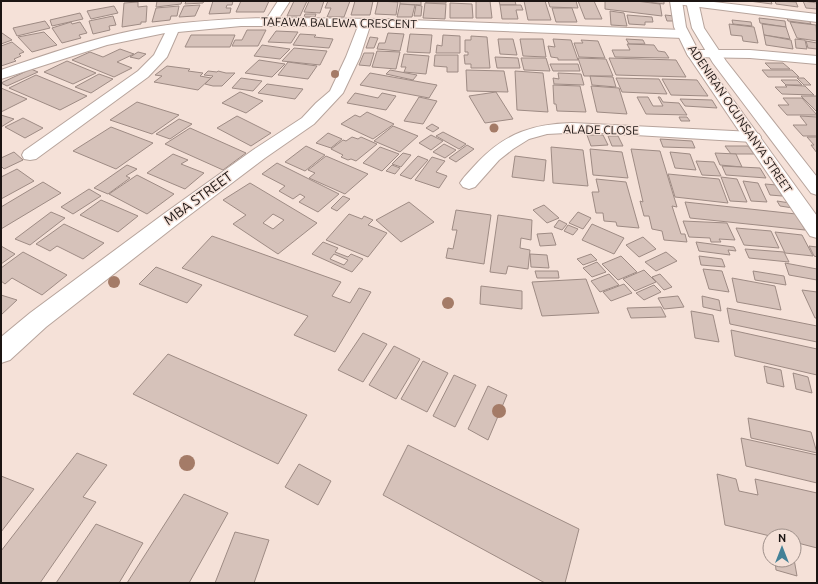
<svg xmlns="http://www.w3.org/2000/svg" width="818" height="584" viewBox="0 0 818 584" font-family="Ubuntu,sans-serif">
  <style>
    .building { fill: #d6c2ba; stroke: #9e8b84; fill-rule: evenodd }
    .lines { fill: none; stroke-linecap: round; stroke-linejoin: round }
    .street-casing { stroke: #b7a49c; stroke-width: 2 }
    .secondary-casing { stroke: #b7a49c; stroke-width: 2 }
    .street { fill: #fff; fill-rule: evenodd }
    .secondary { fill: #fff; fill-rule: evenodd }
    .tree { fill: #a47b67 }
    .labels { text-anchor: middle; stroke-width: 3; stroke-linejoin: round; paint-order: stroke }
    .far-street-label { font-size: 12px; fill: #1c1513; stroke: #f5e1d8 }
    .street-label { font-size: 14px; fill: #1c1513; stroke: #f5e1d8 }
  </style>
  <rect width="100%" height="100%" fill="#f5e1d8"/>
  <g class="building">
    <polygon points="157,1 182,1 181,4 156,7"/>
    <polygon points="186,1 204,1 203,3 185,4"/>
    <polygon points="213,1 233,1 232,5 227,5 226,8 231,8 230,13 209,14"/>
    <polygon points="241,1 269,1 264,12 236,12"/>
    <polygon points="294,1 307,1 300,16 287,16"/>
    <polygon points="309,1 324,1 320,13 304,12"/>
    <polygon points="328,1 350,1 344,17 327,17 331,8 325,8"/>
    <polygon points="355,1 373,1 370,15 351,15"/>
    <polygon points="378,1 398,2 396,15 375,14"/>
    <polygon points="400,1 421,1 421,5 400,4"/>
    <rect x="426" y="1" width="20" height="2"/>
    <polygon points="476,1 490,1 492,18 476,18"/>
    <polygon points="499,1 515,1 516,5 500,5"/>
    <polygon points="524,1 545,1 551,20 528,20"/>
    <polygon points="548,1 576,1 578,8 550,7"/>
    <polygon points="578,1 594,1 602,19 585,19"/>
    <polygon points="605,1 636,1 660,4 662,16 605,9"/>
    <polygon points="640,1 664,1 664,4"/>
    <polygon points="749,1 771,1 772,4"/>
    <polygon points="775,1 796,2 798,7 776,4"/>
    <polygon points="803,1 817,3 817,9 806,8"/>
    <polygon points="138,2 138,7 147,6 146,22 141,22 141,24 122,27 124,3"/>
    <polygon points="425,3 446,4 445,19 423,18"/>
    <polygon points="450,3 472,4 473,18 450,18"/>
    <polygon points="400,4 415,5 412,17 397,17"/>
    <polygon points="200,5 195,16 179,17 184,6"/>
    <polygon points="416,5 422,6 421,16 414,16"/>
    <polygon points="500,5 521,5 523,10 516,10 518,19 502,19"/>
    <polygon points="114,6 118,13 91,19 87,11"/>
    <polygon points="179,6 177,16 171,16 170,20 152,22 156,8"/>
    <polygon points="552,8 572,8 577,22 556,22"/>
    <polygon points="610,11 624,13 627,26 611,25"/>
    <polygon points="80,13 83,19 52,26 50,20"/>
    <polygon points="305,14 316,14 315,17 304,17"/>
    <polygon points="627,15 652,17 653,22 645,22 645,25 629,24"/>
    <polygon points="665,15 674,16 677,21 667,21"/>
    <polygon points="113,16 116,25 109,26 110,30 93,34 89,21"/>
    <polygon points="759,18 785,21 786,27 760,23"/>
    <polygon points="787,18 809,20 811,24 788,21"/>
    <polygon points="732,20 751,22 752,26 733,24"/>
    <polygon points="45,21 50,28 17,36 13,28"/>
    <polygon points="71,22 72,24 80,22 87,33 79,35 81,38 62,43 52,28"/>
    <polygon points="790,22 816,25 817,41 797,38"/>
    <polygon points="729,24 754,27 758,43 743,41 742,36 731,35"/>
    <polygon points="762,24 786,27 790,39 764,35"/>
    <polygon points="247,30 266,30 258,46 232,46 235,40 242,40"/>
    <polygon points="276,31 298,32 291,43 268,42"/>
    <polygon points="44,32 57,45 32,52 18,37"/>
    <polygon points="2,33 12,40 1,44 1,34"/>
    <polygon points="388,33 404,34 400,51 377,49 379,43 385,43"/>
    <polygon points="300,34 316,35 314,37 333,39 329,48 293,45"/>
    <polygon points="410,34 432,35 430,53 407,52"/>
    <polygon points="191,35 235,35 230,47 185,47"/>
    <polygon points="443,35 460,36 460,53 436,53 437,45 442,46"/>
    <polygon points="764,35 791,40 793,49 766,45"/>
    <polygon points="471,36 487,37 490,68 471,68 471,64 465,64 464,55 468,55 468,52 465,52 465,40 471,40"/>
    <polygon points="370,37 378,38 374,48 366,48"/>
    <polygon points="498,39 513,39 517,55 500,54"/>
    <polygon points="520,39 543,39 546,57 523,56"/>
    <polygon points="553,39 571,40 578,60 558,60 558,58 551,57 548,46 555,47"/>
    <polygon points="626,39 643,40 645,44 629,44"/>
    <polygon points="795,39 805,40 807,49 796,48"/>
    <polygon points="581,40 598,41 605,58 579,57 574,43 583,43"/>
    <polygon points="806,41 817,43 817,49 808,48"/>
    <polygon points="12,42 24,52 19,54 21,56 14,59 16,61 1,66 1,46"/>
    <polygon points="627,44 654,45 658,51 665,52 669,58 615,57 612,50 630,50"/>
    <polygon points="262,45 290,49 280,59 254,56"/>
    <polygon points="294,48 327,51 320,65 282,61"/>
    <polygon points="120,49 134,54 117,62 132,68 114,77 72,60 90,52 103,57"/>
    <polygon points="377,51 400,52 396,69 372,67"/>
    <polygon points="138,52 146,54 139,59 130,57"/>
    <polygon points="364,53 374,53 370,66 359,65"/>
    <polygon points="404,54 429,56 426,74 404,72 406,67 401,67"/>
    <polygon points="435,55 458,55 458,72 447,72 447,67 434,66"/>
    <polygon points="495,57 518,58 520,68 497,68"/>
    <polygon points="521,58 546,58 550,71 524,70"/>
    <polygon points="578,58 606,59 613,76 584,76"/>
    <polygon points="609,58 676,60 686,77 616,75"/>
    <polygon points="259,60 285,64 272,77 245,73"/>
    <polygon points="67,61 96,73 73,84 44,72"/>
    <polygon points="288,62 317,66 308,79 278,75"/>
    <polygon points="765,63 783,63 790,69 771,69"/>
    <polygon points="550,64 578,64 580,71 553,71"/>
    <polygon points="167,66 190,69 188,71 203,73 200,76 211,78 198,90 154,82 162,76 155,75"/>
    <polygon points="31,69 38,72 7,86 1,83"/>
    <polygon points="390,70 417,75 413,80 386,74"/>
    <polygon points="466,70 504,71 508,92 467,91"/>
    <polygon points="762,70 792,70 799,77 768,77"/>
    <polygon points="208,71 217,72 218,71 226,73 235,73 222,86 213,86 205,84 213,76 204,75"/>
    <polygon points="515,71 543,73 548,112 517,110"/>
    <polygon points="370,73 437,85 429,98 360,85"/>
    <polygon points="558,73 581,74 584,85 554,84 553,78 559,79"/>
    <polygon points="99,74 113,79 91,93 75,87"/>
    <polygon points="36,75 87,96 60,110 9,88"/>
    <polygon points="590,76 613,77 616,87 592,85"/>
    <polygon points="241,78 262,81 253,91 232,88"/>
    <polygon points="616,78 659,79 667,94 622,92"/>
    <polygon points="797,78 804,78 811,85 804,85"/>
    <polygon points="662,79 697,80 708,96 671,95"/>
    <polygon points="781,80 797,80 802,85 786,85"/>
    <polygon points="267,84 303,89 295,99 258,93"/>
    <polygon points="553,85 580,86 586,112 557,111 556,104 554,104"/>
    <polygon points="785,85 805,86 814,95 782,94 775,87 787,87"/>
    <polygon points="591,86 619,88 627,114 597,112"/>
    <polygon points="1,88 27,99 1,112"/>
    <polygon points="240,92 263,101 246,113 222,103"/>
    <polygon points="496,92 513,119 485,123 469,96"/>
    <polygon points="355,93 378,98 382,93 396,96 386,110 347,103"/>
    <polygon points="801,96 817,96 817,112"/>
    <polygon points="419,97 437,101 423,124 404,121"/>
    <polygon points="637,97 648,97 653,106 663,106 658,97 660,97 663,102 679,103 687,115 646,114"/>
    <polygon points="783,98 802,98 817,115 787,115 778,105 789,105"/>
    <polygon points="680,99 712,100 717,108 685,106"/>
    <polygon points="137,102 179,115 152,134 110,120"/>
    <polygon points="367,112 394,124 373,139 341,124 355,115 360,117"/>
    <polygon points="1,115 14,119 1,127"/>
    <polygon points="237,116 271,133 251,146 217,128"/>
    <polygon points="800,116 817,117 817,136 803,136 793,125 807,125"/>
    <polygon points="679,117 687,117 690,121 681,121"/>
    <polygon points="23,118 43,128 25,138 5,127"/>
    <polygon points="179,119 192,124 170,139 156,134"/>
    <polygon points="432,124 439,128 433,132 426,128"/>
    <polygon points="393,126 418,136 400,152 374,141"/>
    <polygon points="111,127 153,143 116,169 73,151"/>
    <polygon points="190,128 246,153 223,170 165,144"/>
    <polygon points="443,132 466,144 459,149 436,136"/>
    <polygon points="328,133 342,139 331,148 316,143"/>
    <polygon points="431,135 443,141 431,150 419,143"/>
    <polygon points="587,135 603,135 608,145 591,146"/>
    <polygon points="608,136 618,136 623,146 612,146"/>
    <polygon points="352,137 358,139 361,137 377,144 356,161 351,159 348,160 341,157 343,155 331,149 343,140 346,141"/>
    <polygon points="807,137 817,137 817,153 811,145 814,145"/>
    <polygon points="660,139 692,141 695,148 663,147"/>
    <polygon points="444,144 456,150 445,158 433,152"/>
    <polygon points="467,145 474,149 456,162 449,158"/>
    <polygon points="306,146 325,155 305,171 285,162"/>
    <polygon points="725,146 748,146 754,154 731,154"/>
    <polygon points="380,147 399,154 382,171 363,163"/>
    <polygon points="551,147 583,150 588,186 553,183"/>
    <polygon points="590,149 622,152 628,178 593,175"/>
    <polygon points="631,149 660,151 677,207 672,206 681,234 685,234 687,242 664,240 662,231 652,229 649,216 644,216 640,201 643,202"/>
    <polygon points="14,152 23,160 4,169 1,166 1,158"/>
    <polygon points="670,152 690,154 696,170 675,168"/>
    <polygon points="403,153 411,155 401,167 392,164"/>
    <polygon points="715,153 736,154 742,167 720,165"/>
    <polygon points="173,154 188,160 181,164 204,173 185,189 147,173"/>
    <polygon points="326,156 368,174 345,194 309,178 315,173 308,170"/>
    <polygon points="418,156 428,160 411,179 400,175"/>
    <polygon points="515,156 546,160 544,181 512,177"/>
    <polygon points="432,157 445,161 436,172 447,176 439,188 415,180"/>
    <polygon points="696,161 714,162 721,176 702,175"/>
    <polygon points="277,163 339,194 318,212 299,202 305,197 300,194 293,199 279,191 285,186 262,174"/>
    <polygon points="127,165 137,169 126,176 130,178 108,194 94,188"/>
    <polygon points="392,165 400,168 395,174 386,171"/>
    <polygon points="722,166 760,168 766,178 726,175"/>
    <polygon points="17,169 34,181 1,199 1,177"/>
    <polygon points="668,174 719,179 728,203 675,197"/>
    <polygon points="137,175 174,194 147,214 109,194"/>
    <polygon points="721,177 737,179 747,202 730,201"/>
    <polygon points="596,179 626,182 639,228 617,226 616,222 604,221 603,213 596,213 592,192 599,192"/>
    <polygon points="743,181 758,183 767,202 751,201"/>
    <polygon points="43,182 61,193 1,229 1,207"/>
    <path d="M250 183 317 223 278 254 233 224 246 215 223 200ZM273 214 284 220 273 229 263 223Z"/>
    <polygon points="765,184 777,185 782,196 770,195"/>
    <polygon points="89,189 101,196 73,214 61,207"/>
    <polygon points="343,196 350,199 337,211 331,208"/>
    <polygon points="101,200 138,216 118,232 80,215"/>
    <polygon points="777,201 790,203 793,208 780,206"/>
    <polygon points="409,202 434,222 401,242 376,220"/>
    <polygon points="685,202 796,214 805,230 690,218"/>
    <polygon points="544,205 559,218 547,223 533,210"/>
    <polygon points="456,210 491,215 484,264 446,258 448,248 453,249 457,230 452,230"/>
    <polygon points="51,212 65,218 30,245 15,239"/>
    <polygon points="578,212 591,218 583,229 569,223"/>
    <polygon points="349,214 362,219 364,216 373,220 368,225 387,233 368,257 326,240"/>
    <polygon points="498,215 532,220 531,240 521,238 520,248 530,250 528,269 508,266 506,274 490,272"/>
    <polygon points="559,220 567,224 562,230 554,227"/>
    <polygon points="683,221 727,223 735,240 719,239 721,242 711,242 710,238 689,237"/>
    <polygon points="64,224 104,243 83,259 57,246 50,251 36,244"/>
    <polygon points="592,224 624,238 614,254 582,240"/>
    <polygon points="568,225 578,229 573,235 564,231"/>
    <polygon points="736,228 771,231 779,248 744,245"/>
    <polygon points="775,232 802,235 813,256 785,253"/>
    <polygon points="552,233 556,245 540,246 537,234"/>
    <polygon points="212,236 341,282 332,296 350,303 359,288 371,292 335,352 294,335 308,316 182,268"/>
    <polygon points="643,237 656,249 639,257 626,245"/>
    <path d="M323 242 338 248 335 252 348 257 351 254 363 259 352 272 312 254ZM334 254 348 260 344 265 330 259Z"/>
    <polygon points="696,242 734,247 736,251 728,250 730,255 699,251"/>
    <polygon points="1,246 15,254 1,264"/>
    <polygon points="809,246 817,247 817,257 814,256"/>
    <polygon points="745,249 784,252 789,262 749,258"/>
    <polygon points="23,252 67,275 42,295 12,278 5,284 1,281 1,268"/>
    <polygon points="666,252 677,261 656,271 645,262"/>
    <polygon points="530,254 547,255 549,268 531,267"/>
    <polygon points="591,254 597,260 583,265 577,259"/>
    <polygon points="621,256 637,272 618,280 602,264"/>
    <polygon points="699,256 722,259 725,267 701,265"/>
    <polygon points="597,262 606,272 592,277 583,268"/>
    <polygon points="785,263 817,269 817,280 789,275"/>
    <polygon points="156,267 202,285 187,303 139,284"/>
    <polygon points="703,269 722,271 729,292 709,289"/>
    <polygon points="644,270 656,282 635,291 623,279"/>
    <polygon points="535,271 558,271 559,278 537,278"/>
    <polygon points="753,271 784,276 786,285 755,280"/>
    <polygon points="609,274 619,285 600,292 591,281"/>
    <polygon points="660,274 672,287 664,290 652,277"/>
    <polygon points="732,278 775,286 781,310 737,302"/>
    <polygon points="586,279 599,313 542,316 532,282"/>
    <polygon points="624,284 632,293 611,301 603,292"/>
    <polygon points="654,285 661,292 644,300 636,293"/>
    <polygon points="481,286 522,291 522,309 480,304"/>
    <polygon points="802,290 817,292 817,318 815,318"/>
    <polygon points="1,295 17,300 1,315"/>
    <polygon points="678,296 684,307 664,309 658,298"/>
    <polygon points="702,296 719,300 721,311 703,307"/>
    <polygon points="661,307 666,317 631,318 627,308"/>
    <polygon points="727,308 817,326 817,342 730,324"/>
    <polygon points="691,311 713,315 719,342 695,338"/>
    <polygon points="731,330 817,349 817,375 735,356"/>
    <polygon points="363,333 387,344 363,382 338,370"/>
    <polygon points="394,346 420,359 396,399 369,385"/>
    <polygon points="168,354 307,415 278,464 133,394"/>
    <polygon points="423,361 448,373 427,412 401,399"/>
    <polygon points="764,366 781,370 784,387 767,383"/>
    <polygon points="793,373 808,377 812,393 796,389"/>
    <polygon points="454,375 476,385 455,427 433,416"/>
    <polygon points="488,386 507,395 488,440 468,429"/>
    <polygon points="748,418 811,432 817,453 751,438"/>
    <polygon points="741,438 817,455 817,483 746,466"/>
    <polygon points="408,445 579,529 565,583 545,583 383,495"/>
    <polygon points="77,453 107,465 83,497 96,502 40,583 1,583 1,551"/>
    <polygon points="299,464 331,481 318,505 285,487"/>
    <polygon points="717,474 736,479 739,491 758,495 755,479 817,493 817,548 794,542 794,536 770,536 725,525"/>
    <polygon points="1,476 34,489 1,532"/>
    <polygon points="184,494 228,513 189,583 127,583"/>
    <polygon points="96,524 143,543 119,583 56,583"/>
    <polygon points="235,532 269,540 254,583 215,583"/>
    <polygon points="794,559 797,576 776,570 775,560"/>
  </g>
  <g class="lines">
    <g class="street-casing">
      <g id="street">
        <path d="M278 1H290L279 18 382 19 683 30 687 31 689 34 687 37 683 38 370 26 360 57 343 93 314 124 265 158 179 223 46 327 10 360 1 363V337L30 313 165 213 253 150 302 118 316 103 330 91 346 57 358 26H241L178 32 167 57 148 77 36 159 30 160 24 159 22 155 24 151 138 71 154 55 165 33 107 45 1 79V70C45 55 90 39 136 30 179 22 223 19 267 18Z"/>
        <polygon points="670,1 705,1 817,14 817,22 676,4 672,3"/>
        <polygon points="694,50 750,50 817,56 817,64 750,58 689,57 687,54 689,51"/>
        <path d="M572 123 753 132 759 134 761 137 759 140 753 142 585 132 547 134 529 139 513 149 499 160 475 187 469 189 463 187 460 183C465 175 472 169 478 162 506 133 533 124 572 123Z"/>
      </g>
    </g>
    <g class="secondary-casing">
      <g id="secondary">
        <polygon points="670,1 682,1 686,27 700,54 817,216 817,238 810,236 687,54 674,27"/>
        <polygon points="686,1 698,1 704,28 726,61 817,177 817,195 811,193 713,63 692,28"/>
      </g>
    </g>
    <use href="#street" class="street"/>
    <use href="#secondary" class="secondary"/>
  </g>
  <g class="tree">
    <circle cx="335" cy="74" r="4"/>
    <circle cx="494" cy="128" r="4.5"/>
    <circle cx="114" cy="282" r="6"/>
    <circle cx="448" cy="303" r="6"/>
    <circle cx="499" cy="411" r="7"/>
    <circle cx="187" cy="463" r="8"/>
  </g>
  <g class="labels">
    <g class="far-street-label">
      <text transform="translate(339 23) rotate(1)" y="4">TAFAWA BALEWA CRESCENT</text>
      <text transform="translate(740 119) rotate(56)" y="4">ADENIRAN OGUNSANYA STREET</text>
      <text transform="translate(601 130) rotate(1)" y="4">ALADE CLOSE</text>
    </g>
    <g class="street-label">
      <text transform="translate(198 198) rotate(-36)" y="5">MBA STREET</text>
    </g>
  </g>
  <rect width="818" height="584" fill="none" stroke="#1c1513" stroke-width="4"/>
  <g transform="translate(782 548)"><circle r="19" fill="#f5e1d8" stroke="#9e8f89"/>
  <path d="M0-3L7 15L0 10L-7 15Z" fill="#438197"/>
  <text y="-6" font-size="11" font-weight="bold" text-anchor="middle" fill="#1c1513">N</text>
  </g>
</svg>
